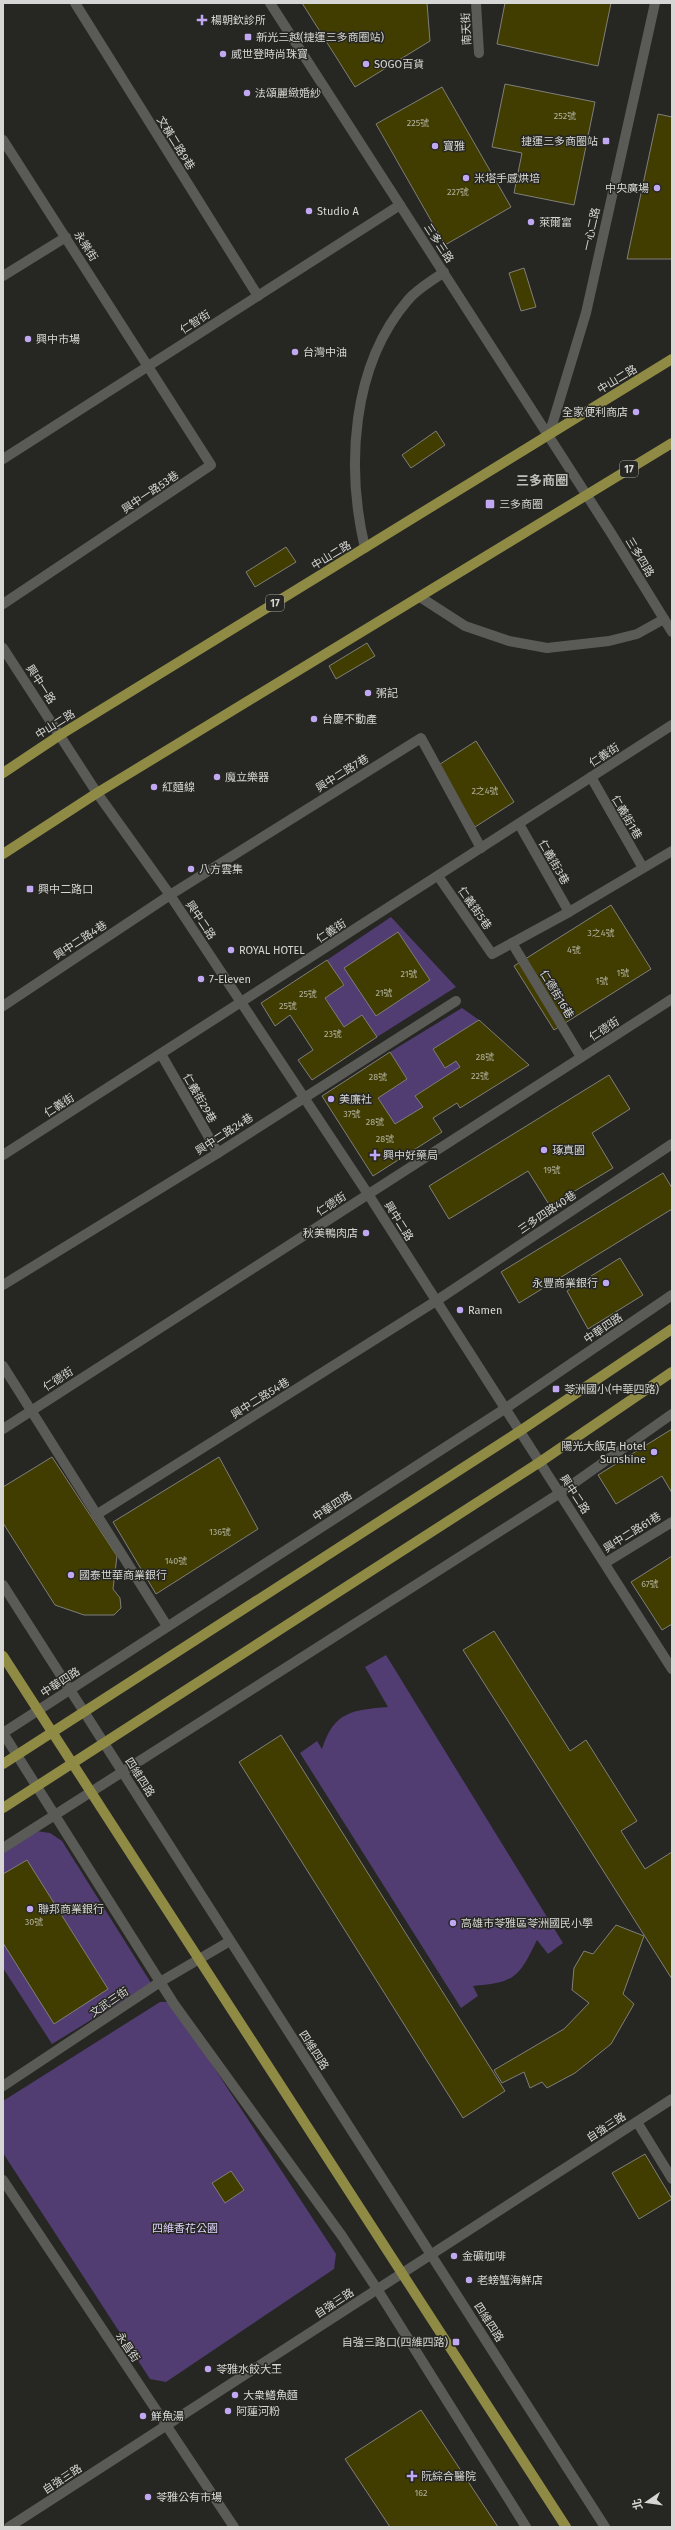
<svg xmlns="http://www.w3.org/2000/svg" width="675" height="2530" viewBox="0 0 675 2530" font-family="'Fira Sans','Noto Sans TC',sans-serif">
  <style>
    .green { fill: #513d72 }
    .building { fill: #413d00; stroke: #7f7f7a }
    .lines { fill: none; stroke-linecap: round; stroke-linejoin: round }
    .minor { stroke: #5a5a56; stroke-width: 10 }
    .major { stroke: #8f8b45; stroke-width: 10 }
    .poi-dot { fill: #c1a8f3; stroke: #262622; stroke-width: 1.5 }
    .labels { text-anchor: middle; stroke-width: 3; stroke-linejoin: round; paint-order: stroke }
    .number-label { font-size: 9px; fill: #b1b09f }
    .shield { fill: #262622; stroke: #a1a19f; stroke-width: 1 }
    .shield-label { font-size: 10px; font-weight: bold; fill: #d6d6d4 }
    .poi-label { font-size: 11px; fill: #d6d6d4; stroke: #262622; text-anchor: start }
    .street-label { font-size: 11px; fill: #d6d6d4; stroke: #262622 }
    .park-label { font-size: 11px; fill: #e0d2fe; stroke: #262622 }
    .quarter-label { font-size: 13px; font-weight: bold; fill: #c0c0bb; stroke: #262622 }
  </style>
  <rect width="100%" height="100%" fill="#262622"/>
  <g class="green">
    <polygon points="391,917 456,987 377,1037 362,1015 344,1027 325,998 344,985 327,960"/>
    <polygon points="462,1008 479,1020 433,1049 445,1068 456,1061 460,1067 416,1095 423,1107 395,1124 378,1098 407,1079 390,1052"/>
    <path d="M386 1655 563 1943 548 1954 537 1940C519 1977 515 1983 473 1986L478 1996 461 2008 300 1753 317 1741 322 1749C334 1711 353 1710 388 1707L365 1667Z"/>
    <polygon points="37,1831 50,1833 62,1841 151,1983 52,2044 3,1968 3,1853"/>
    <polygon points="160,2002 171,2002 336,2254 334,2269 166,2382 150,2379 3,2153 3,2101"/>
  </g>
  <g class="building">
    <polygon points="302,3 427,3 430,41 355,87"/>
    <polygon points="505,3 611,3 598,66 497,44"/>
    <polygon points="505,84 595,102 574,205 514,193 522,153 492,147"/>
    <polygon points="442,87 511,207 445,245 376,124"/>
    <polygon points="658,114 672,117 672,259 627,259"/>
    <polygon points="524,268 536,307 521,311 509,273"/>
    <polygon points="436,431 445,445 411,468 402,455"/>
    <polygon points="286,547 296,562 255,587 246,572"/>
    <polygon points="367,643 375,656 336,679 329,666"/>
    <polygon points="476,741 514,802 475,827 437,766"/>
    <polygon points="611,905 651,969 554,1030 514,966"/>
    <polygon points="398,932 430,980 376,1016 344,968"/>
    <polygon points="327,960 344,985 325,998 344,1027 362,1015 377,1037 312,1080 298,1060 313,1050 290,1015 275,1026 261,1003"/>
    <polygon points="479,1020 529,1065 460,1108 457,1103 433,1118 442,1132 373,1176 322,1096 390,1052 407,1079 378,1098 395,1124 423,1107 415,1096 460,1067 456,1061 445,1068 433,1049"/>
    <polygon points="609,1075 630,1109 592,1133 613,1168 550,1206 528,1171 449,1219 429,1186"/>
    <polygon points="663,1173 672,1188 672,1209 519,1303 501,1272"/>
    <polygon points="620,1258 643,1295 588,1329 567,1291"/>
    <polygon points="672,1429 672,1493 662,1476 616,1504 598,1475"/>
    <polygon points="52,1457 117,1556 113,1589 120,1598 121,1608 114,1615 84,1615 55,1605 3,1523 3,1487"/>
    <polygon points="219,1457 258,1529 156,1594 113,1522"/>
    <polygon points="672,1556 672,1624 662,1630 631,1582"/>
    <polygon points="494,1631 570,1751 586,1740 637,1821 621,1831 645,1869 672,1852 672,1979 463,1650"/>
    <polygon points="281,1735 505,2091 463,2118 239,1762"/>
    <polygon points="27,1860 108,1989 54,2024 3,1943 3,1874"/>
    <polygon points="616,1925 644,1936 623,1994 634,2004 611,2044 575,2073 547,2088 542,2082 530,2088 524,2072 502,2083 494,2070 564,2029 589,2003 572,1990 574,1968 584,1951 593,1954"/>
    <polygon points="645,2154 672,2199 639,2219 612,2173"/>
    <polygon points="231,2171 244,2190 225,2203 212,2183"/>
    <polygon points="421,2410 498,2527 390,2527 345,2459"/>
  </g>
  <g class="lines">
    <g class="minor">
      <polyline points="75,3 258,296"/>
      <polyline points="270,3 611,533 672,632"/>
      <polyline points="476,3 479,53"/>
      <polyline points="3,140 211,465 3,604"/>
      <polyline points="3,276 66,237"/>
      <polyline points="549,435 586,313 655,3"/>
      <polyline points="3,459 400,205"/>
      <path d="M365 548C346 468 351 366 408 300 417 289 432 281 444 272"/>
      <polyline points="420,597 465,626 509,641 547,648 609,641 637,634 664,619"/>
      <polyline points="3,648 97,793 170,895 368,1194 672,1669"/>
      <polyline points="591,777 643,868"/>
      <polyline points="519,824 569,912"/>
      <polyline points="438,876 492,954 569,912 672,851"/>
      <polyline points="512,943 581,1057"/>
      <polyline points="3,1006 170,895 421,738 481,848"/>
      <polyline points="161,1054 218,1153"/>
      <polyline points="3,1155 672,725"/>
      <polyline points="3,1285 218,1153 456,1001"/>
      <polyline points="3,1366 167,1626"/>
      <polyline points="3,1429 672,999"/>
      <polyline points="96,1515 436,1301 672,1144"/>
      <polyline points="605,1563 672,1522"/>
      <polyline points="3,1585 605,2527"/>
      <polyline points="3,1733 174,2004 342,2236 377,2289 526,2527"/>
      <polyline points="3,1733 506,1408 672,1295"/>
      <polyline points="3,1848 560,1493 672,1414"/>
      <polyline points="3,2086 160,1982 230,1941"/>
      <polyline points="637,2122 672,2179"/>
      <polyline points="3,2180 234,2527"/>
      <polyline points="9,2527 672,2099"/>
    </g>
    <g class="major">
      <polyline points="3,773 60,735 672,359"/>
      <polyline points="3,854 97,793 672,443"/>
      <polyline points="3,1656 566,2527"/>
      <polyline points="3,1764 520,1431 672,1329"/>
      <polyline points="3,1808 540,1462 672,1372"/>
    </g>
  </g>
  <g class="poi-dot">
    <path d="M200 14h4v4h4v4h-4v4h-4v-4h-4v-4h4z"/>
    <rect x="244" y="33" width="8" height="8" rx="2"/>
    <circle cx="223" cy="54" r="4"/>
    <circle cx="366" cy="64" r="4"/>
    <circle cx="247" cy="93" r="4"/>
    <rect x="602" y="137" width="8" height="8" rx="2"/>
    <circle cx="435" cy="146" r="4"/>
    <circle cx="466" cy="178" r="4"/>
    <circle cx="657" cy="188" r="4"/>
    <circle cx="309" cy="211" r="4"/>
    <circle cx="531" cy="222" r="4"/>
    <circle cx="28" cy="339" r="4"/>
    <circle cx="295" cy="352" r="4"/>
    <circle cx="636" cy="412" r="4"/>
    <rect x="485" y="499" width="10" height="10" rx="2"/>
    <circle cx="368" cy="693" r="4"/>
    <circle cx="314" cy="719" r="4"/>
    <circle cx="217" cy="777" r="4"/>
    <circle cx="154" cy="787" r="4"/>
    <circle cx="191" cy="869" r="4"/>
    <rect x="26" y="885" width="8" height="8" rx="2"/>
    <circle cx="231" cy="950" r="4"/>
    <circle cx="201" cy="979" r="4"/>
    <circle cx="331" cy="1099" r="4"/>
    <circle cx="544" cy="1150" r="4"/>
    <path d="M373 1149h4v4h4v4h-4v4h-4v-4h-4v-4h4z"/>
    <circle cx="366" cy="1233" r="4"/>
    <circle cx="606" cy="1283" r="4"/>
    <circle cx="460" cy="1310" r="4"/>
    <rect x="552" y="1385" width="8" height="8" rx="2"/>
    <circle cx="654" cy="1452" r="4"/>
    <circle cx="71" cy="1575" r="4"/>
    <circle cx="30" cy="1909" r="4"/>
    <circle cx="453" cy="1923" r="4"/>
    <circle cx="454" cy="2256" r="4"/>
    <circle cx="469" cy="2280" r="4"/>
    <rect x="452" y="2338" width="8" height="8" rx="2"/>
    <circle cx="208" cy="2369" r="4"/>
    <circle cx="235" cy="2395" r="4"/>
    <circle cx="228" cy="2411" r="4"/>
    <circle cx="143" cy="2416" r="4"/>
    <path d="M410 2470h4v4h4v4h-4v4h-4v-4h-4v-4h4z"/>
    <circle cx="148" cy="2497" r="4"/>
  </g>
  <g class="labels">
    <g class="number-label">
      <text x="565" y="119">252號</text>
      <text x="418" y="126">225號</text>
      <text x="458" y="195">227號</text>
      <text x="485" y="794">2之4號</text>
      <text x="601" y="936">3之4號</text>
      <text x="574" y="953">4號</text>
      <text x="623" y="976">1號</text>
      <text x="409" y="977">21號</text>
      <text x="602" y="984">1號</text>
      <text x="384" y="996">21號</text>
      <text x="308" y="997">25號</text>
      <text x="288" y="1009">25號</text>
      <text x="333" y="1037">23號</text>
      <text x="485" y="1060">28號</text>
      <text x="480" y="1079">22號</text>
      <text x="378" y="1080">28號</text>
      <text x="352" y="1117">37號</text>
      <text x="375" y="1125">28號</text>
      <text x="385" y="1142">28號</text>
      <text x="552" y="1173">19號</text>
      <text x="220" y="1535">136號</text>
      <text x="176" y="1564">140號</text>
      <text x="650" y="1587">67號</text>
      <text x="34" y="1925">30號</text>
      <text x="421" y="2496">162</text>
    </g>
    <g class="shield">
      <rect x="620" y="461" width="18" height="16" rx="3"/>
      <rect x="266" y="595" width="18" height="16" rx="3"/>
    </g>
    <g class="shield-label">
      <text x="629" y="473">17</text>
      <text x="275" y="607">17</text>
    </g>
    <g class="poi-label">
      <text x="211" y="24">楊朝欽診所</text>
      <text x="256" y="41">新光三越(捷運三多商圈站)</text>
      <text x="231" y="58">威世登時尚珠寶</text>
      <text x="374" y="68">SOGO百貨</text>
      <text x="255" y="97">法頌麗緻婚紗</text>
      <text x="598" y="145" text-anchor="end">捷運三多商圈站</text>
      <text x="443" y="150">寶雅</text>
      <text x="474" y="182">米塔手感烘培</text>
      <text x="649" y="192" text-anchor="end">中央廣場</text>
      <text x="317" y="215">Studio A</text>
      <text x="539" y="226">萊爾富</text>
      <text x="36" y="343">興中市場</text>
      <text x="303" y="356">台灣中油</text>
      <text x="628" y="416" text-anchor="end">全家便利商店</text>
      <text x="499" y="508">三多商圈</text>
      <text x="376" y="697">粥記</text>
      <text x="322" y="723">台慶不動產</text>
      <text x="225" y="781">魔立樂器</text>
      <text x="162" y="791">紅麵線</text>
      <text x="199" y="873">八方雲集</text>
      <text x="38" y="893">興中二路口</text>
      <text x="239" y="954">ROYAL HOTEL</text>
      <text x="209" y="983">7-Eleven</text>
      <text x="339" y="1103">美廉社</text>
      <text x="552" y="1154">琢真園</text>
      <text x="383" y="1159">興中好藥局</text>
      <text x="358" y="1237" text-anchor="end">秋美鴨肉店</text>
      <text x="598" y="1287" text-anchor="end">永豐商業銀行</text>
      <text x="468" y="1314">Ramen</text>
      <text x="564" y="1393">苓洲國小(中華四路)</text>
      <text x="646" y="1450" text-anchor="end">陽光大飯店 Hotel<tspan x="646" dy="13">Sunshine</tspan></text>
      <text x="79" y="1579">國泰世華商業銀行</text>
      <text x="38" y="1913">聯邦商業銀行</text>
      <text x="461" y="1927">高雄市苓雅區苓洲國民小學</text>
      <text x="462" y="2260">金礦咖啡</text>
      <text x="477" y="2284">老螃蟹海鮮店</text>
      <text x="448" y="2346" text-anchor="end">自強三路口(四維四路)</text>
      <text x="216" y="2373">苓雅水餃大王</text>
      <text x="243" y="2399">大衆鱔魚麵</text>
      <text x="236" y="2415">阿蓮河粉</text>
      <text x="151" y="2420">鮮魚湯</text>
      <text x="421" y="2480">阮綜合醫院</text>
      <text x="156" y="2501">苓雅公有市場</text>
    </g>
    <g class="street-label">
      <text transform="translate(466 29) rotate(-93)" y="4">南天街</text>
      <text transform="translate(176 143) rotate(58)" y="4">文橫二路9巷</text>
      <text transform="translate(591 229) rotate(-77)" y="4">一心二路</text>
      <text transform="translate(439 243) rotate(57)" y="4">三多三路</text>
      <text transform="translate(86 246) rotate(57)" y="4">永樂街</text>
      <text transform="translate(195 322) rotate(-33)" y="4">仁智街</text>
      <text transform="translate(617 379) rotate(-31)" y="4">中山二路</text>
      <text transform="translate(150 492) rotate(-34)" y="4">興中一路53巷</text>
      <text transform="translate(331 555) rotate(-31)" y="4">中山二路</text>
      <text transform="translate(640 557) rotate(59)" y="4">三多四路</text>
      <text transform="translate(41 684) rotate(57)" y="4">興中一路</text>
      <text transform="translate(55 724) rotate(-32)" y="4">中山二路</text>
      <text transform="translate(604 755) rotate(-33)" y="4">仁義街</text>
      <text transform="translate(342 773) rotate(-32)" y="4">興中二路7巷</text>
      <text transform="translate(627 817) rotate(60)" y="4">仁義街1巷</text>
      <text transform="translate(554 862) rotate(60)" y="4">仁義街3巷</text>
      <text transform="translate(475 908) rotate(55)" y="4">仁義街5巷</text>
      <text transform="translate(201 920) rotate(56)" y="4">興中二路</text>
      <text transform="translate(331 931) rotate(-33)" y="4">仁義街</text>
      <text transform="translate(80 940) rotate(-33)" y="4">興中二路4巷</text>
      <text transform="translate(557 994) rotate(59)" y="4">仁德街16巷</text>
      <text transform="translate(604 1029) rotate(-33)" y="4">仁德街</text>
      <text transform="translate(200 1098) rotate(60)" y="4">仁義街29巷</text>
      <text transform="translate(59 1105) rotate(-32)" y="4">仁義街</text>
      <text transform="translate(224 1134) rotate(-33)" y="4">興中二路24巷</text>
      <text transform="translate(331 1204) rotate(-33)" y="4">仁德街</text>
      <text transform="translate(547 1212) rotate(-34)" y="4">三多四路40巷</text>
      <text transform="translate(399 1221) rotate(58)" y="4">興中二路</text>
      <text transform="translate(603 1328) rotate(-34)" y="4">中華四路</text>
      <text transform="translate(58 1379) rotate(-33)" y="4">仁德街</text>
      <text transform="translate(260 1398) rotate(-32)" y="4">興中二路54巷</text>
      <text transform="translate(575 1494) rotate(57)" y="4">興中二路</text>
      <text transform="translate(332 1506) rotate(-33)" y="4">中華四路</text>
      <text transform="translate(632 1532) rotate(-32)" y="4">興中二路61巷</text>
      <text transform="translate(60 1682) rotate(-33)" y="4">中華四路</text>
      <text transform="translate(140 1777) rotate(57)" y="4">四維四路</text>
      <text transform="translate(109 2002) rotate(-34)" y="4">文武三街</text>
      <text transform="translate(314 2050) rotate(57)" y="4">四維四路</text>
      <text transform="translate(606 2127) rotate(-33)" y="4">自強三路</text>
      <text transform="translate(334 2303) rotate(-33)" y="4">自強三路</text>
      <text transform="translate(489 2322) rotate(57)" y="4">四維四路</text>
      <text transform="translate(128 2347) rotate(56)" y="4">永昌街</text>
      <text transform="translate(62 2479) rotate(-33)" y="4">自強三路</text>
    </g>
    <g class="park-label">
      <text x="185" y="2232">四維香花公園</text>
    </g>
    <g class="quarter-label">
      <text x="542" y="485">三多商圈</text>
    </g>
  </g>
  <rect width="675" height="2530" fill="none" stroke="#d6d6d4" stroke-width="8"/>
  <g transform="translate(647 2502) rotate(257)" stroke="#262622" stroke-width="3" paint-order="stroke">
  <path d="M0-3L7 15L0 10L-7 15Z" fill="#d6d6d4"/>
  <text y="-6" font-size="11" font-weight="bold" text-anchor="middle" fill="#d6d6d4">北</text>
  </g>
</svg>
